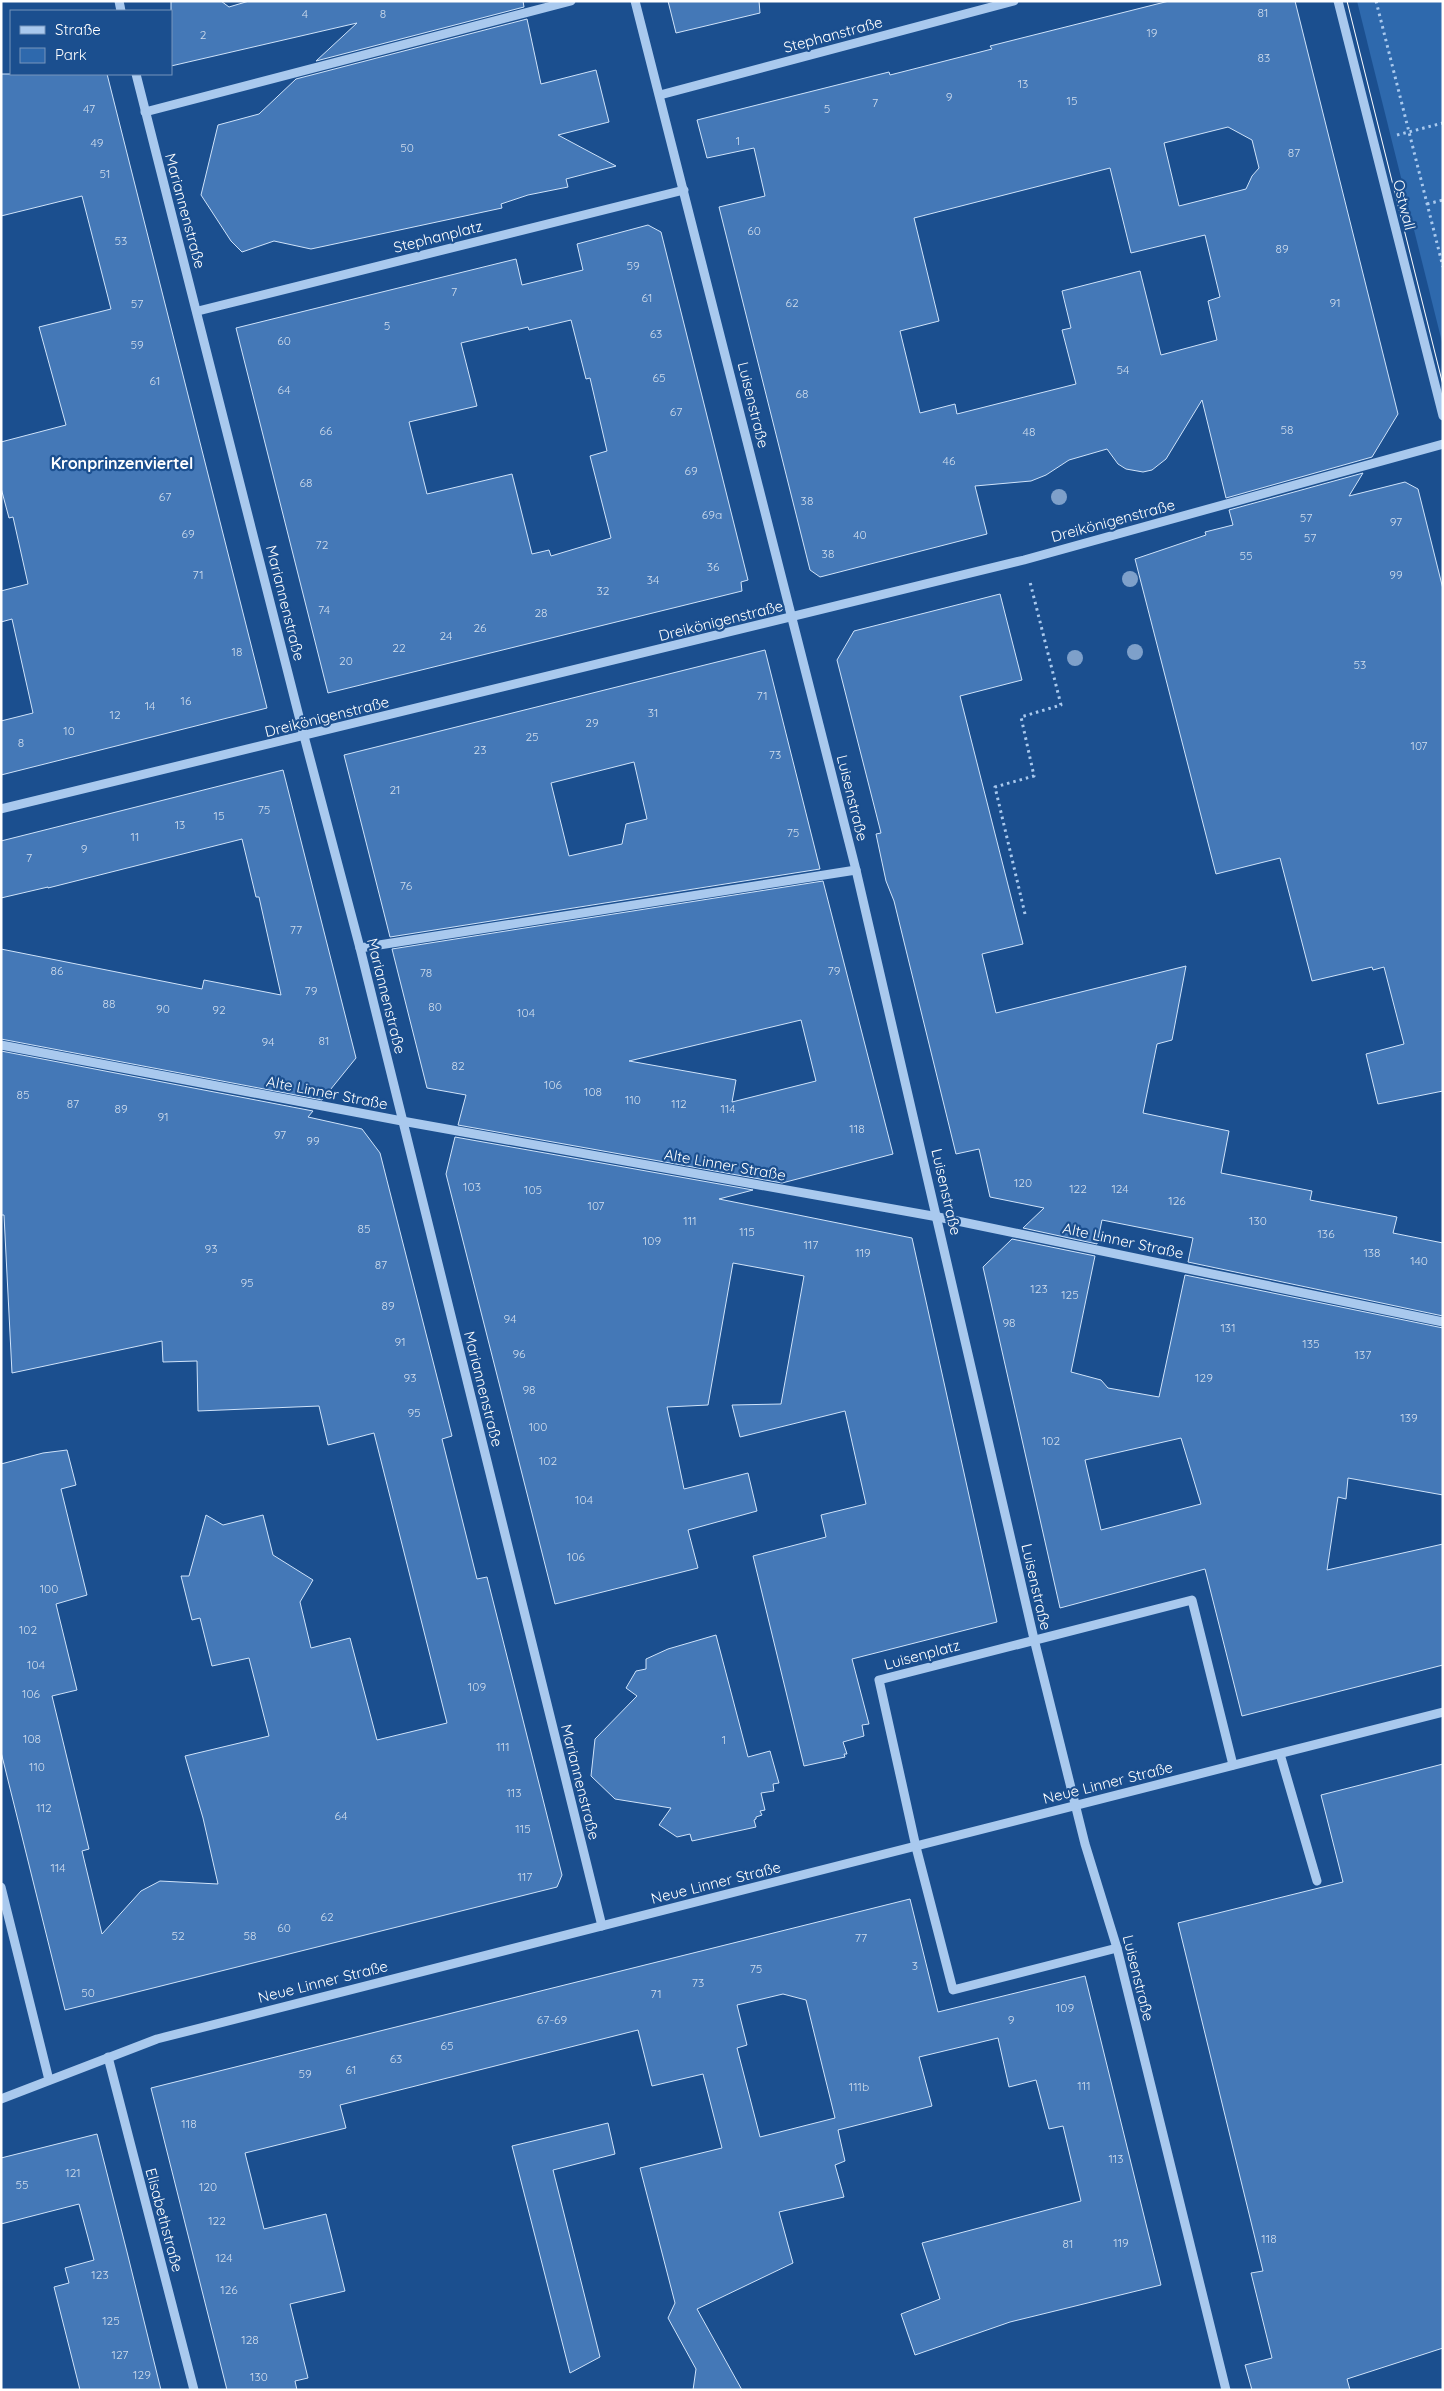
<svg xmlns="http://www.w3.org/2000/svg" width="1444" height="2391" viewBox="0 0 1444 2391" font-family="Quicksand,sans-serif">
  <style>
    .green { fill: #2e69ad }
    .building { fill: #4478b7; stroke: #cfe3fa; fill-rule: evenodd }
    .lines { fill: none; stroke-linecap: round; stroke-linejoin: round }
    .path { stroke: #a9c9ee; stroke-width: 3; stroke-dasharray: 2.5 4; stroke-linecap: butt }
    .minor { stroke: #a9c9ee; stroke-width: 9 }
    .tram { stroke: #fff; stroke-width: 1 }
    .tree { fill: #7ea0ca }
    .labels { text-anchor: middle; stroke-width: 4.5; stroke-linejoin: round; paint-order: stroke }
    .number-label { font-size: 12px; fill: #d0dded }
    .street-label { font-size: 15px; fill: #fff; stroke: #1b4f8f }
    .neighbourhood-label { font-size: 16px; font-weight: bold; fill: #fff; stroke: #1b4f8f }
  </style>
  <rect width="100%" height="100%" fill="#1b4f8f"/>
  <polygon class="green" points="1357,1 1443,1 1443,346"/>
  <g class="building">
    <polygon points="171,1 221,1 229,7 249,1 523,1 524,7 316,61 357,23 171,66"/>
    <polygon points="668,1 759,1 760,13 676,33"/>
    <path d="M1169 1H1295L1398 414 1372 457 1226 498 1202 400 1166 459 1152 470 1143 472 1126 469 1118 464 1107 449 1069 460 1046 475 1031 481 975 486 987 534 820 577 810 570 719 207 765 196 754 148 707 158 697 120 889 72 890 75 992 49 990 46ZM1228 127 1252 140 1259 168 1252 176 1246 189 1179 206 1164 143ZM1110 168 1131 253 1205 235 1220 297 1208 301 1217 340 1161 355 1140 271 1062 291 1071 328 1062 330 1076 384 957 414 955 404 920 413 900 331 939 321 914 218Z"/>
    <polygon points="527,19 541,84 596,70 609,122 558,135 616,166 566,179 568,187 528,195 501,204 502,208 311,249 274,241 242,252 231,241 201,195 218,125 259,114 296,79"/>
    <polygon points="1,74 107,74 267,708 1,775 1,721 33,713 12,619 1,622 1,591 28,584 13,517 9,518 1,488 1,442 66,425 39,327 111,309 82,196 1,216"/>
    <path d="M648 225 661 232 748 580 741 582 742 591 328 693 236 328 516 259 522 285 583 270 577 244ZM571 320 586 379 590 378 607 451 590 456 611 538 551 556 549 550 532 554 512 474 427 494 409 422 477 406 461 343 528 327 529 330Z"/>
    <polygon points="1363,473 1349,496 1405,482 1418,489 1443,589 1443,1091 1378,1104 1366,1054 1404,1044 1384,967 1373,970 1372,967 1312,981 1280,858 1216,874 1135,559 1206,535 1205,532 1233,525 1229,510"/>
    <polygon points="1000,594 1022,680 960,696 1023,944 982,954 996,1013 1186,966 1172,1040 1157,1044 1143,1113 1229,1131 1221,1173 1312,1191 1310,1200 1397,1217 1393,1233 1443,1243 1443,1316 1188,1262 1193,1238 1102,1220 1097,1244 1023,1228 1044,1208 990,1197 979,1149 956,1154 894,901 886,881 876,834 881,833 837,660 854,631"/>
    <path d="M765 650 820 869 390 937 344 755ZM634 762 647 819 626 824 622 844 569 856 551 783Z"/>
    <polygon points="283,770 356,1058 322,1100 1,1039 1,949 202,989 204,980 281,995 259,897 256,897 242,839 48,888 48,887 1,898 1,841"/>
    <path d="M823 881 893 1154 782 1183 458 1125 466 1095 427 1088 392 949ZM801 1020 816 1081 732 1102 736 1080 629 1061Z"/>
    <polygon points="1,1051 313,1111 308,1117 362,1129 380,1153 452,1436 442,1439 477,1579 487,1577 562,1875 557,1887 65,2010 1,1752 1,1464 43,1453 67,1450 76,1485 61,1489 87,1595 56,1604 77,1690 52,1696 89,1849 82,1851 102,1934 141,1891 160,1881 218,1884 203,1818 185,1756 269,1736 249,1658 212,1666 200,1618 192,1620 181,1576 189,1576 206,1515 223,1525 263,1515 273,1555 313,1580 300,1602 311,1648 350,1638 377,1740 447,1723 374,1433 328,1445 319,1406 198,1411 197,1361 163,1362 162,1341 12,1373 4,1215 1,1215"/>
    <polygon points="455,1137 753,1190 719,1199 912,1238 997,1622 852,1659 869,1724 862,1725 864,1736 843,1742 847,1754 844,1754 845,1757 804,1766 753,1556 826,1537 821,1515 866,1504 845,1411 740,1437 732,1405 781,1404 804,1276 733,1263 708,1405 667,1407 684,1489 748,1473 757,1511 688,1530 698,1568 555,1604 446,1174"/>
    <path d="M1012 1239 1095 1256 1071 1372 1101 1380 1108 1388 1159 1397 1185 1275 1443 1328V1495L1348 1478 1346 1499 1338 1497 1327 1570 1443 1544V1665L1242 1716 1205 1569 1060 1608 983 1267ZM1181 1438 1201 1504 1101 1530 1085 1460Z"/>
    <polygon points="716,1635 748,1757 770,1751 779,1783 773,1784 774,1791 761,1793 765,1810 760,1811 762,1815 756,1817 756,1819 754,1820 756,1827 692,1841 690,1834 677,1837 659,1825 671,1808 615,1799 591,1776 595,1739 637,1696 626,1688 636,1671 646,1669 646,1659 668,1649"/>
    <polygon points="1443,1764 1443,2348 1347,2379 1350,2390 1252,2390 1245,2365 1272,2358 1251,2273 1263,2271 1178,1923 1343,1882 1321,1795"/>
    <path d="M910 1899 938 2012 1085 1976 1161 2285 1010 2322 915 2355 901 2314 940 2299 922 2243 1081 2201 1063 2126 1049 2129 1036 2080 1009 2087 998 2038 919 2057 932 2106 838 2130 845 2161 835 2165 844 2197 779 2212 793 2263 697 2309 742 2390H693L696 2369 668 2318 675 2303 640 2168 722 2148 703 2074 652 2086 638 2030 340 2105 346 2128 245 2153 264 2229 326 2214 345 2291 290 2304 308 2378 295 2381 297 2390H227L151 2088ZM783 1994 806 2000 835 2118 760 2137 737 2048 747 2045 737 2005Z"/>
    <polygon points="608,2123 615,2154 553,2170 600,2357 570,2373 512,2146"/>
    <polygon points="97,2134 127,2252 161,2390 80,2390 54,2287 69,2283 65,2268 94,2260 79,2204 1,2224 1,2158"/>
  </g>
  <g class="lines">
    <g class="path">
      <polyline points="1376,1 1443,267"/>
      <polyline points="1397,135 1443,123"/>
      <polyline points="1427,204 1443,200"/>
      <polyline points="1025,914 995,787 1034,776 1021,717 1061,705 1030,582"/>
    </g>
    <g class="minor">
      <polyline points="119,1 121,11"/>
      <polyline points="635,1 856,870 1034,1639 1085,1844 1117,1948 1226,2390"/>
      <polyline points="1338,1 1443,416"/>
      <polyline points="136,74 304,736 360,948 602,1926"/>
      <polyline points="660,95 1014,1"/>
      <polyline points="145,112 571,1"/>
      <polyline points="198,311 684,190"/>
      <polyline points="1,809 1024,560 1443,444"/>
      <polyline points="360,948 856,870"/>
      <polyline points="1,1045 402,1121 938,1217 1443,1322"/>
      <polyline points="1280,1754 1317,1881"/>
      <polyline points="1,1887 49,2080"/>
      <polyline points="1117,1948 953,1990 916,1847 879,1680 1192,1600 1233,1765"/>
      <polyline points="108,2057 194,2390"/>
      <polyline points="1,2099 157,2039 1443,1712"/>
    </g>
    <polyline class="tram" points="1347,1 1443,385"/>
  </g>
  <g class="tree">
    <circle cx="1059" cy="497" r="8"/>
    <circle cx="1130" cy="579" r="8"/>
    <circle cx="1135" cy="652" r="8"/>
    <circle cx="1075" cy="658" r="8"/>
  </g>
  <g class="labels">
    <g class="number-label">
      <text x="1263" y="17">81</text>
      <text x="305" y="18">4</text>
      <text x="383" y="18">8</text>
      <text x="1152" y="37">19</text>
      <text x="203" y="39">2</text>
      <text x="1264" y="62">83</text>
      <text x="1023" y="88">13</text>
      <text x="949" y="101">9</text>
      <text x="1072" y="105">15</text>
      <text x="875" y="107">7</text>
      <text x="89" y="113">47</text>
      <text x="827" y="113">5</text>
      <text x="738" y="145">1</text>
      <text x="97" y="147">49</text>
      <text x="407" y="152">50</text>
      <text x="1294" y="157">87</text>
      <text x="105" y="178">51</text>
      <text x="754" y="235">60</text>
      <text x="121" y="245">53</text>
      <text x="1282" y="253">89</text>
      <text x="633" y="270">59</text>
      <text x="454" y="296">7</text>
      <text x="647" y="302">61</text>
      <text x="792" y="307">62</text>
      <text x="1335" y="307">91</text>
      <text x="137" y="308">57</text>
      <text x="387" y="330">5</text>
      <text x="656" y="338">63</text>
      <text x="284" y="345">60</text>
      <text x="137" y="349">59</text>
      <text x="1123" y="374">54</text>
      <text x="659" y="382">65</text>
      <text x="155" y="385">61</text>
      <text x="284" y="394">64</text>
      <text x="802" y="398">68</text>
      <text x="676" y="416">67</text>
      <text x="1287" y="434">58</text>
      <text x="326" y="435">66</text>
      <text x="1029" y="436">48</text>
      <text x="949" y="465">46</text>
      <text x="691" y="475">69</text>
      <text x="306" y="487">68</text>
      <text x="165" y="501">67</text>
      <text x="807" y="505">38</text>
      <text x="712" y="519">69a</text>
      <text x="1306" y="522">57</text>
      <text x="1396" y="526">97</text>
      <text x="188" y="538">69</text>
      <text x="860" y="539">40</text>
      <text x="1310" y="542">57</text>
      <text x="322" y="549">72</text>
      <text x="828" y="558">38</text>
      <text x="1246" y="560">55</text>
      <text x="713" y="571">36</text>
      <text x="198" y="579">71</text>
      <text x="1396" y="579">99</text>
      <text x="653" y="584">34</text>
      <text x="603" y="595">32</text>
      <text x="324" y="614">74</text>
      <text x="541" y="617">28</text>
      <text x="480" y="632">26</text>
      <text x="446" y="640">24</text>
      <text x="399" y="652">22</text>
      <text x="237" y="656">18</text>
      <text x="346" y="665">20</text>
      <text x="1360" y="669">53</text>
      <text x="762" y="700">71</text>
      <text x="186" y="705">16</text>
      <text x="150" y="710">14</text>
      <text x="653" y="717">31</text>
      <text x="115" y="719">12</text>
      <text x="592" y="727">29</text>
      <text x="69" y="735">10</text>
      <text x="532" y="741">25</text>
      <text x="21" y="747">8</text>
      <text x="1419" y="750">107</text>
      <text x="480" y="754">23</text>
      <text x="775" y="759">73</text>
      <text x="395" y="794">21</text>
      <text x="264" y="814">75</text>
      <text x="219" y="820">15</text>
      <text x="180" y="829">13</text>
      <text x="793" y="837">75</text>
      <text x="135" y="841">11</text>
      <text x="84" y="853">9</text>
      <text x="29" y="862">7</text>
      <text x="406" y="890">76</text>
      <text x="296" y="934">77</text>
      <text x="57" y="975">86</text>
      <text x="834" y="975">79</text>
      <text x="426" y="977">78</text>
      <text x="311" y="995">79</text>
      <text x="109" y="1008">88</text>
      <text x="435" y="1011">80</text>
      <text x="163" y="1013">90</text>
      <text x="219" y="1014">92</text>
      <text x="526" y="1017">104</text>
      <text x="324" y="1045">81</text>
      <text x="268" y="1046">94</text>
      <text x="458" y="1070">82</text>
      <text x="553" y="1089">106</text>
      <text x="593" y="1096">108</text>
      <text x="23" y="1099">85</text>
      <text x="633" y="1104">110</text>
      <text x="73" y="1108">87</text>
      <text x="679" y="1108">112</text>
      <text x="121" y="1113">89</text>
      <text x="728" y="1113">114</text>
      <text x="163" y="1121">91</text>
      <text x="857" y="1133">118</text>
      <text x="280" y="1139">97</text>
      <text x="313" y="1145">99</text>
      <text x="1023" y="1187">120</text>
      <text x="472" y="1191">103</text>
      <text x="1078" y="1193">122</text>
      <text x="1120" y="1193">124</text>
      <text x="533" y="1194">105</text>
      <text x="1177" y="1205">126</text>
      <text x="596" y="1210">107</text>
      <text x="690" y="1225">111</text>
      <text x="1258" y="1225">130</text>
      <text x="364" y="1233">85</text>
      <text x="747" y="1236">115</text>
      <text x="1326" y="1238">136</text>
      <text x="652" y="1245">109</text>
      <text x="811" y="1249">117</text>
      <text x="211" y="1253">93</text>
      <text x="863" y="1257">119</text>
      <text x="1372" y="1257">138</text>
      <text x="1419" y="1265">140</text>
      <text x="381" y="1269">87</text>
      <text x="247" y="1287">95</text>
      <text x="1039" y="1293">123</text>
      <text x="1070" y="1299">125</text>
      <text x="388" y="1310">89</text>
      <text x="510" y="1323">94</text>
      <text x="1009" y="1327">98</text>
      <text x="1228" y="1332">131</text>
      <text x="400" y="1346">91</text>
      <text x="1311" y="1348">135</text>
      <text x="519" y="1358">96</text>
      <text x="1363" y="1359">137</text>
      <text x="410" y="1382">93</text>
      <text x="1204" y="1382">129</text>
      <text x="529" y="1394">98</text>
      <text x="414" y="1417">95</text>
      <text x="1409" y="1422">139</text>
      <text x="538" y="1431">100</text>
      <text x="1051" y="1445">102</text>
      <text x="548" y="1465">102</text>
      <text x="584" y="1504">104</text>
      <text x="576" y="1561">106</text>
      <text x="49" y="1593">100</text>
      <text x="28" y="1634">102</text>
      <text x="36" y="1669">104</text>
      <text x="477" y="1691">109</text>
      <text x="31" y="1698">106</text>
      <text x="32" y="1743">108</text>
      <text x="724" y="1744">1</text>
      <text x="503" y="1751">111</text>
      <text x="37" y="1771">110</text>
      <text x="514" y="1797">113</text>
      <text x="44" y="1812">112</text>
      <text x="341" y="1820">64</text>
      <text x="523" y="1833">115</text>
      <text x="58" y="1872">114</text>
      <text x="525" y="1881">117</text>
      <text x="327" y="1921">62</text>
      <text x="284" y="1932">60</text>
      <text x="178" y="1940">52</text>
      <text x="250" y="1940">58</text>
      <text x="861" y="1942">77</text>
      <text x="915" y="1970">3</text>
      <text x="756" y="1973">75</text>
      <text x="698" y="1987">73</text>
      <text x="88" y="1997">50</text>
      <text x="656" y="1998">71</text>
      <text x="1065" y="2012">109</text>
      <text x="552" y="2024">67-69</text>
      <text x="1011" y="2024">9</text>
      <text x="447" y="2050">65</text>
      <text x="396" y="2063">63</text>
      <text x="351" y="2074">61</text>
      <text x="305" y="2078">59</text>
      <text x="1084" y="2090">111</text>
      <text x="859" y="2091">111b</text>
      <text x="189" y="2128">118</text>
      <text x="1116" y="2163">113</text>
      <text x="73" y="2177">121</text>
      <text x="22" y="2189">55</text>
      <text x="208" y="2191">120</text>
      <text x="217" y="2225">122</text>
      <text x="1269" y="2243">118</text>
      <text x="1121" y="2247">119</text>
      <text x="1068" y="2248">81</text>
      <text x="224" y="2262">124</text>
      <text x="100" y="2279">123</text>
      <text x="229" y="2294">126</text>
      <text x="111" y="2325">125</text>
      <text x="250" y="2344">128</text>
      <text x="120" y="2359">127</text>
      <text x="142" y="2379">129</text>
      <text x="259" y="2381">130</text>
    </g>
    <g class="street-label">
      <text transform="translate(833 35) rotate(-15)" y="5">Stephanstraße</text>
      <text transform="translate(1404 205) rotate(76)" y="5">Ostwall</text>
      <text transform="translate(185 211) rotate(75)" y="5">Mariannenstraße</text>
      <text transform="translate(438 237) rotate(-14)" y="5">Stephanplatz</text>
      <text transform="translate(753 405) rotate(76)" y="5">Luisenstraße</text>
      <text transform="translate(1113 521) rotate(-15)" y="5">Dreikönigenstraße</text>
      <text transform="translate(285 603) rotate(76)" y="5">Mariannenstraße</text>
      <text transform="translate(721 621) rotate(-14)" y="5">Dreikönigenstraße</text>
      <text transform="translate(327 717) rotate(-14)" y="5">Dreikönigenstraße</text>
      <text transform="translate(852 798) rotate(76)" y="5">Luisenstraße</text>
      <text transform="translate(386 996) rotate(76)" y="5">Mariannenstraße</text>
      <text transform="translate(327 1093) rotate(11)" y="5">Alte Linner Straße</text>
      <text transform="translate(725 1165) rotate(10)" y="5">Alte Linner Straße</text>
      <text transform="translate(946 1192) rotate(77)" y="5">Luisenstraße</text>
      <text transform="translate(1123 1241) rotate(12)" y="5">Alte Linner Straße</text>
      <text transform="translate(483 1389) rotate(76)" y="5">Mariannenstraße</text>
      <text transform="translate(1036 1587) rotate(77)" y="5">Luisenstraße</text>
      <text transform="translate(922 1655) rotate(-15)" y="5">Luisenplatz</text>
      <text transform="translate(580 1782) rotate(76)" y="5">Mariannenstraße</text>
      <text transform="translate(1108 1783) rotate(-14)" y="5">Neue Linner Straße</text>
      <text transform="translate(716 1883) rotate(-14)" y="5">Neue Linner Straße</text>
      <text transform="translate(1138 1978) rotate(76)" y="5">Luisenstraße</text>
      <text transform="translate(323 1982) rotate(-14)" y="5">Neue Linner Straße</text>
      <text transform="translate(164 2220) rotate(75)" y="5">Elisabethstraße</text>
    </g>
    <g class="neighbourhood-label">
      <text x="122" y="469">Kronprinzenviertel</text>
    </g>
  </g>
  <rect width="1444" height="2391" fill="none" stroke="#ffffff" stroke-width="5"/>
  <rect x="10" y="10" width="162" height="65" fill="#1b4f8f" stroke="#7695bc"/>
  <rect x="20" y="26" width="25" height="8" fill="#a9c9ee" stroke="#7695bc"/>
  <text x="55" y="35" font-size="15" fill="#ffffff">Straße</text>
  <rect x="20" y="48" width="25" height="15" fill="#2e69ad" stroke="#7695bc"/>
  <text x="55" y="60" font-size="15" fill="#ffffff">Park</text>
</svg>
